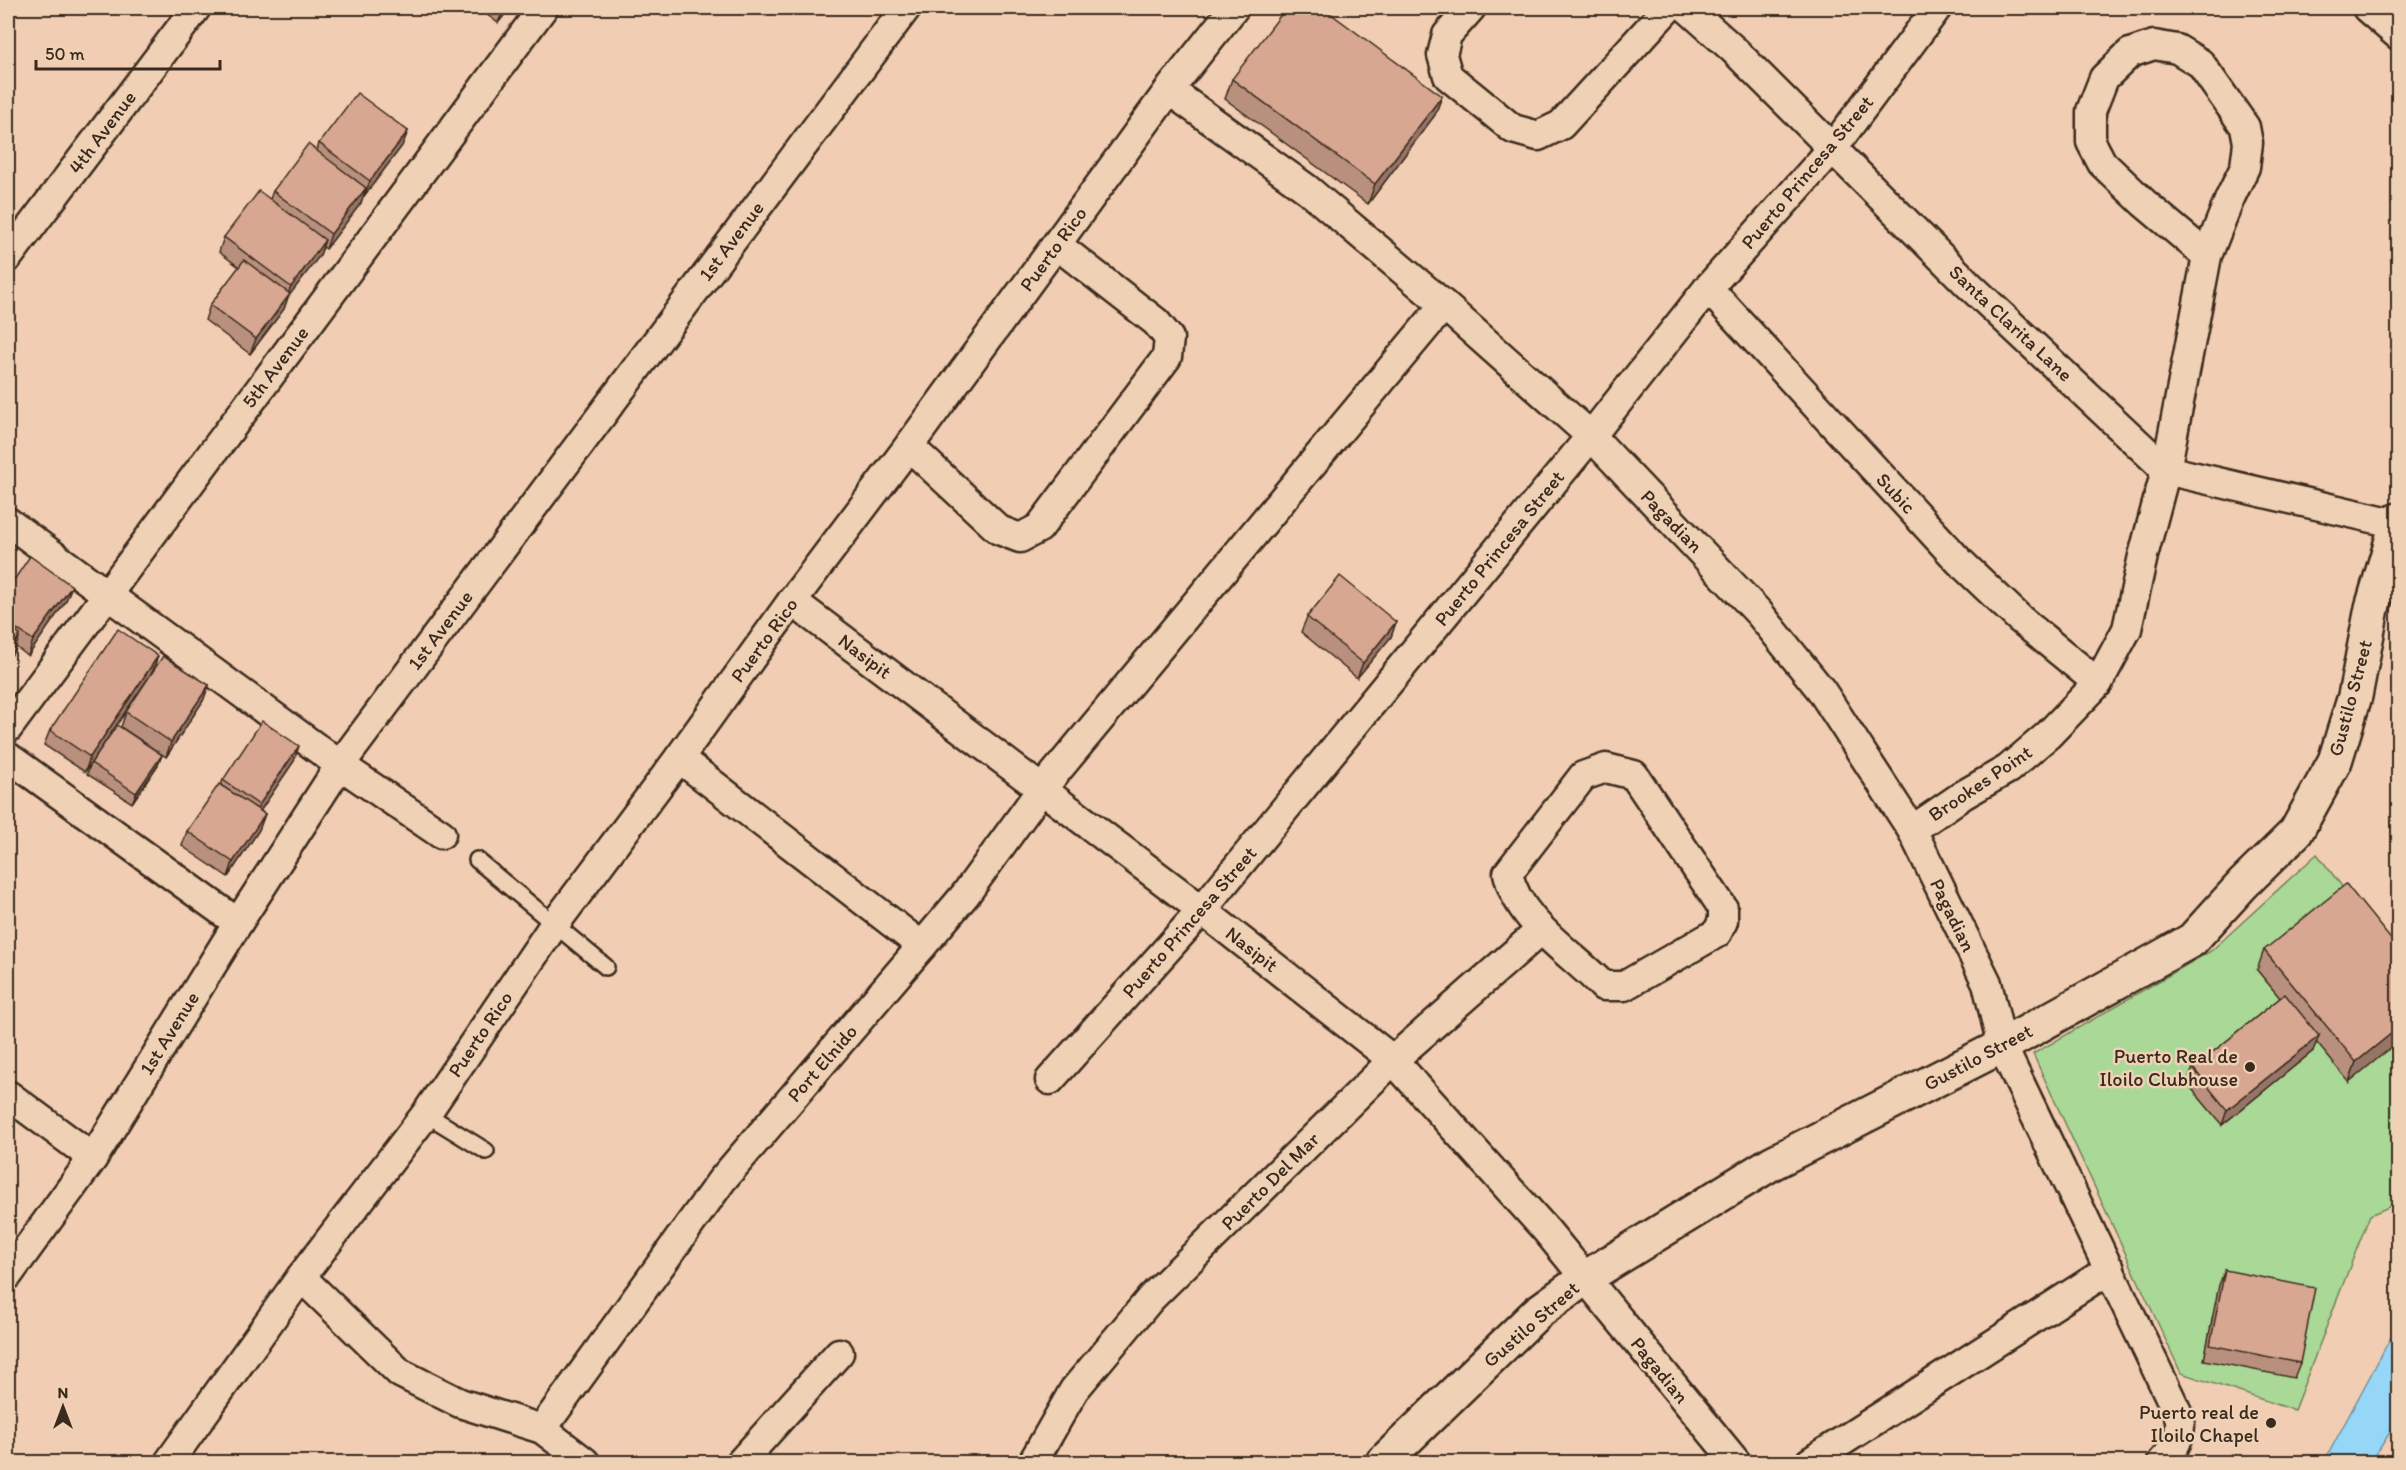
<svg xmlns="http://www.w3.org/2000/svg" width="2406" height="1470" viewBox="0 0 2406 1470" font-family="Itim,sans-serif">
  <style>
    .green { fill: #aad897; stroke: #72815a; stroke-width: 1.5 }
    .water { fill: #96d6f7; stroke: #7291a0; stroke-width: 1.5 }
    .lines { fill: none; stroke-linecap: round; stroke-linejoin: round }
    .service-casing { stroke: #3b2a1e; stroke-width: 20 }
    .minor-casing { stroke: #3b2a1e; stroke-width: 33 }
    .tertiary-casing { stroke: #3b2a1e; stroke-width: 38 }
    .service { stroke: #efd1b5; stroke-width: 15 }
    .minor { stroke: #efd1b5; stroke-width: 28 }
    .tertiary { stroke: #efd1b5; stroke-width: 33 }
    .wall { fill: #b9907e; stroke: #3b2a1e; stroke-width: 1.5 }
    .shaded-wall { fill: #967566; stroke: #3b2a1e; stroke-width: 1.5 }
    .building { fill: #d7a792; stroke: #3b2a1e; stroke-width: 1.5 }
    .poi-dot { fill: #3b2a1e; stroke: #efd1b5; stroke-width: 2 }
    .labels { text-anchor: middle; stroke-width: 5; stroke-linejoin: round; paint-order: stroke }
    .street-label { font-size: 20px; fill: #3b2a1e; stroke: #efd1b5 }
    .poi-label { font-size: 20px; fill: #3b2a1e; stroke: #efd1b5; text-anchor: end }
  </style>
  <rect width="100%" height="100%" fill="#f1ceb3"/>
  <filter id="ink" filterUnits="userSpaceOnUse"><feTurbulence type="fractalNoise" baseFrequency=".0167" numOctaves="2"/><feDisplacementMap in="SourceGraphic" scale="12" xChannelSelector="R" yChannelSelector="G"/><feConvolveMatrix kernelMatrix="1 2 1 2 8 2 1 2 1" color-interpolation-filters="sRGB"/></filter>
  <g filter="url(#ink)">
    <polygon class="green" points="2317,854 2398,959 2398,1203 2370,1215 2294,1410 2181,1373 2033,1054 2211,951"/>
    <polygon class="water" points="2398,1324 2398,1420 2371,1462 2324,1462"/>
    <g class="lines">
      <g class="service-casing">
        <g id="service">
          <polyline points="477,860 606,967"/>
          <polyline points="426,1114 486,1151"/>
        </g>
      </g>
      <g class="minor-casing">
        <g id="minor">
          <polyline points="1471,8 1447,35 1442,55 1448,76 1513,129 1538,136 1561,125 1668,8"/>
          <polyline points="1687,8 1734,50 1969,285 2166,470 2398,524"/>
          <polyline points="2367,8 2398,35"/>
          <path d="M1169 90 1307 189 1444 305 1591 436 1759 613 1821 690 1912 830 1987 983 2002 1046 2180 1418C2181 1438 2175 1448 2162 1462"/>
          <polyline points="8,257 196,8"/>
          <polyline points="1708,288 1959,561 2020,619 2098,683"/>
          <polyline points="909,446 999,530 1020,538 1039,528 1167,357 1169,338 1156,322 1057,245"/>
          <polyline points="8,522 340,765 441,834"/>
          <polyline points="792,601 1202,910 1393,1060 1546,1230 1736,1462"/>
          <polyline points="8,728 543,8"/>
          <polyline points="8,757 238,923"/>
          <path d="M1606 768 1634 775 1723 908V921L1717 933 1624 986H1603C1571 952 1518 922 1508 873L1583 776Z"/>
          <polyline points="1912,830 1963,795 2008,769 2048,735 2098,683 2127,629 2143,556 2166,470 2207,256 2230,198 2245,167 2248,143 2245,127 2200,63 2177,49 2154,45 2130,53 2104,78 2091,111 2091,142 2102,163 2144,203 2207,256"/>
          <polyline points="922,946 965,895 1041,790 1444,305"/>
          <polyline points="1050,1080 1202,910 1591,436 1708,288 1832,149 1937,8"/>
          <polyline points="8,1095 93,1158"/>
          <polyline points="8,1275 93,1158 238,923 340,765 906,8"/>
          <polyline points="301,1277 400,1373 460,1403 542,1429 585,1462"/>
          <polyline points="542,1429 722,1180 922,946 679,758"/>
          <polyline points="169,1462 301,1277 426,1114 554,925 679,758 792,601 909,446 1169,90 1234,8"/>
          <polyline points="741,1462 839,1353"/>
          <polyline points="1033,1462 1074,1390 1151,1298 1393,1060 1541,930"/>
          <polyline points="1810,1462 2110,1269"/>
        </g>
      </g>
      <g class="tertiary-casing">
        <polyline id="tertiary" points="1383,1462 1538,1312 1585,1278 1772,1163 2002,1046 2192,940 2243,884 2296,832 2335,761 2355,696 2372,608 2398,520"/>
      </g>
      <use href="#service" class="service"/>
      <use href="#minor" class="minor"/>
      <use href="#tertiary" class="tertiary"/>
    </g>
    <g class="wall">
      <polygon points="478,8 510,8 498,23"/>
      <polygon points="1232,79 1442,96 1435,115 1368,204 1225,99"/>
      <polygon points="408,131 402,146 364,196 363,195 361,203 326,249 323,247 320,255 288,297 284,309 250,354 205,320 210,305 239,267 219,252 224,237 270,199 273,191 317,151 319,143"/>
      <polygon points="8,589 66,601 28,656 16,647 8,660"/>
      <polygon points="1307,617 1396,622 1391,637 1357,678 1301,632"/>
      <polygon points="153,671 85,772 44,745 50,730"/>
      <polygon points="209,685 203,701 166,757 121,727 126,712"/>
      <polygon points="162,755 158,765 132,803 87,774 91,763"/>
      <polygon points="294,761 260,811 265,814 259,830 228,877 182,846 187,831 221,785 223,780"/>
      <polygon points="2398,948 2349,1082 2316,1042 2313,1051 2222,1125 2187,1083 2193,1068 2280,998 2257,970 2264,950"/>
      <polygon points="2225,1270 2300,1363 2294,1378 2204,1360 2219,1285"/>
    </g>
    <g class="shaded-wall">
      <polygon points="504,8 510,8 498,23"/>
      <polygon points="1442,96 1435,115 1368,204 1375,184"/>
      <polygon points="408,131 402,146 364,196 370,181"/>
      <polygon points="366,188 361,203 326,249 331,234"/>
      <polygon points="325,240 320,255 288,297 284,309 250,354 256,339 286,298 291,287"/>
      <polygon points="72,586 66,601 28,656 33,640"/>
      <polygon points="1396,622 1391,637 1357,678 1363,663"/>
      <polygon points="20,635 15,650 8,660 8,653"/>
      <polygon points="158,656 153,671 85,772 90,757"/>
      <polygon points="209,685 203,701 166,757 171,742"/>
      <polygon points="299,746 294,761 254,820 259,805"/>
      <polygon points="162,755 158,765 132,803 136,793"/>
      <polygon points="265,814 259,830 228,877 233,862"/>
      <polygon points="2398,1028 2398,1042 2349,1082 2356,1062"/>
      <polygon points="2319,1036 2313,1051 2222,1125 2227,1110"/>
    </g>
    <g class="building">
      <polygon points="1286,8 1323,8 1442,96 1375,184 1232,79"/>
      <polygon points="357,93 408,131 370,181 319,143"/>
      <polygon points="308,144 366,188 331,234 273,191"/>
      <polygon points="259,191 325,240 291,287 224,237"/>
      <polygon points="244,260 290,294 256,339 210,305"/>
      <polygon points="30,556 72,586 33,640 8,623 8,589"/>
      <polygon points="1340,576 1396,622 1363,663 1307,617"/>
      <polygon points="8,626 20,635 8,653"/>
      <polygon points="118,629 158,656 90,757 50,730"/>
      <polygon points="163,656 209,685 171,742 126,712"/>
      <polygon points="262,721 299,746 259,805 223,780"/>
      <polygon points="117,725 162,755 136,793 91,763"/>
      <polygon points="219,784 265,814 233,862 187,831"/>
      <polygon points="2346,884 2398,948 2398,1028 2356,1062 2264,950"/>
      <polygon points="2285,994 2319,1036 2227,1110 2193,1068"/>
      <polygon points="2225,1270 2315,1288 2300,1363 2210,1345"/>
    </g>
  </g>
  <g class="poi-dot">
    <circle cx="2250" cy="1067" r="6"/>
    <circle cx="2271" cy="1423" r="6"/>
  </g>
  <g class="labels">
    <g class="street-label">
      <text transform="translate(102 132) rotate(-53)" y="7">4th Avenue</text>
      <text transform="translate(1807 172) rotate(-50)" y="7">Puerto Princesa Street</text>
      <text transform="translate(731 241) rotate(-53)" y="7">1st Avenue</text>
      <text transform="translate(1053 249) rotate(-54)" y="7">Puerto Rico</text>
      <text transform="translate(2011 323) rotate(43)" y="7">Santa Clarita Lane</text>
      <text transform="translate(275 367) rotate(-53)" y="7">5th Avenue</text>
      <text transform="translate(1896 493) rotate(47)" y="7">Subic</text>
      <text transform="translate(1672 521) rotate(46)" y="7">Pagadian</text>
      <text transform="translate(1499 548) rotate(-51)" y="7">Puerto Princesa Street</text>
      <text transform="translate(440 630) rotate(-53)" y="7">1st Avenue</text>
      <text transform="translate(764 640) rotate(-54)" y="7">Puerto Rico</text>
      <text transform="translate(865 656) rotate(37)" y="7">Nasipit</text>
      <text transform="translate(2350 698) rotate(-75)" y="7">Gustilo Street</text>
      <text transform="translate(1980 783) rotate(-34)" y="7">Brookes Point</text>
      <text transform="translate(1953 915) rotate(64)" y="7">Pagadian</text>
      <text transform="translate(1189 922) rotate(-49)" y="7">Puerto Princesa Street</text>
      <text transform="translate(1252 949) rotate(38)" y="7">Nasipit</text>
      <text transform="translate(169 1033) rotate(-58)" y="7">1st Avenue</text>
      <text transform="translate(480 1034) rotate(-56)" y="7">Puerto Rico</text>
      <text transform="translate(1978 1057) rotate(-28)" y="7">Gustilo Street</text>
      <text transform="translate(822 1063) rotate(-49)" y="7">Port Elnido</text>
      <text transform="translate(1270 1181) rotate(-45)" y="7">Puerto Del Mar</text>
      <text transform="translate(1531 1324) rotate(-41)" y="7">Gustilo Street</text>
      <text transform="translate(1660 1370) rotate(51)" y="7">Pagadian</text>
    </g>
    <g class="poi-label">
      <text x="2238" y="1063">Puerto Real de<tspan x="2238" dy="23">Iloilo Clubhouse</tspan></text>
      <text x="2259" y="1419">Puerto real de<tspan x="2259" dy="23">Iloilo Chapel</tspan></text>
    </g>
  </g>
  <rect width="2406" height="1470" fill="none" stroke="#efd1b5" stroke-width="30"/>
  <rect x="15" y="15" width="2376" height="1440" fill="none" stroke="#3b2a1e" stroke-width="2" filter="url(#ink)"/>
  <g transform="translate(63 1407)" stroke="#efd1b5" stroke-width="4.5" paint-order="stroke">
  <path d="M0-4.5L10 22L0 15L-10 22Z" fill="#3b2a1e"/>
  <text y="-9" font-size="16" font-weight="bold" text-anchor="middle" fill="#3b2a1e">N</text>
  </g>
  <path d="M36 60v9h184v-9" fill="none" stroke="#3b2a1e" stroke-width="3"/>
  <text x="45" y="60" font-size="18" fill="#3b2a1e" stroke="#efd1b5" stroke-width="4.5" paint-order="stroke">50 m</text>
</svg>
